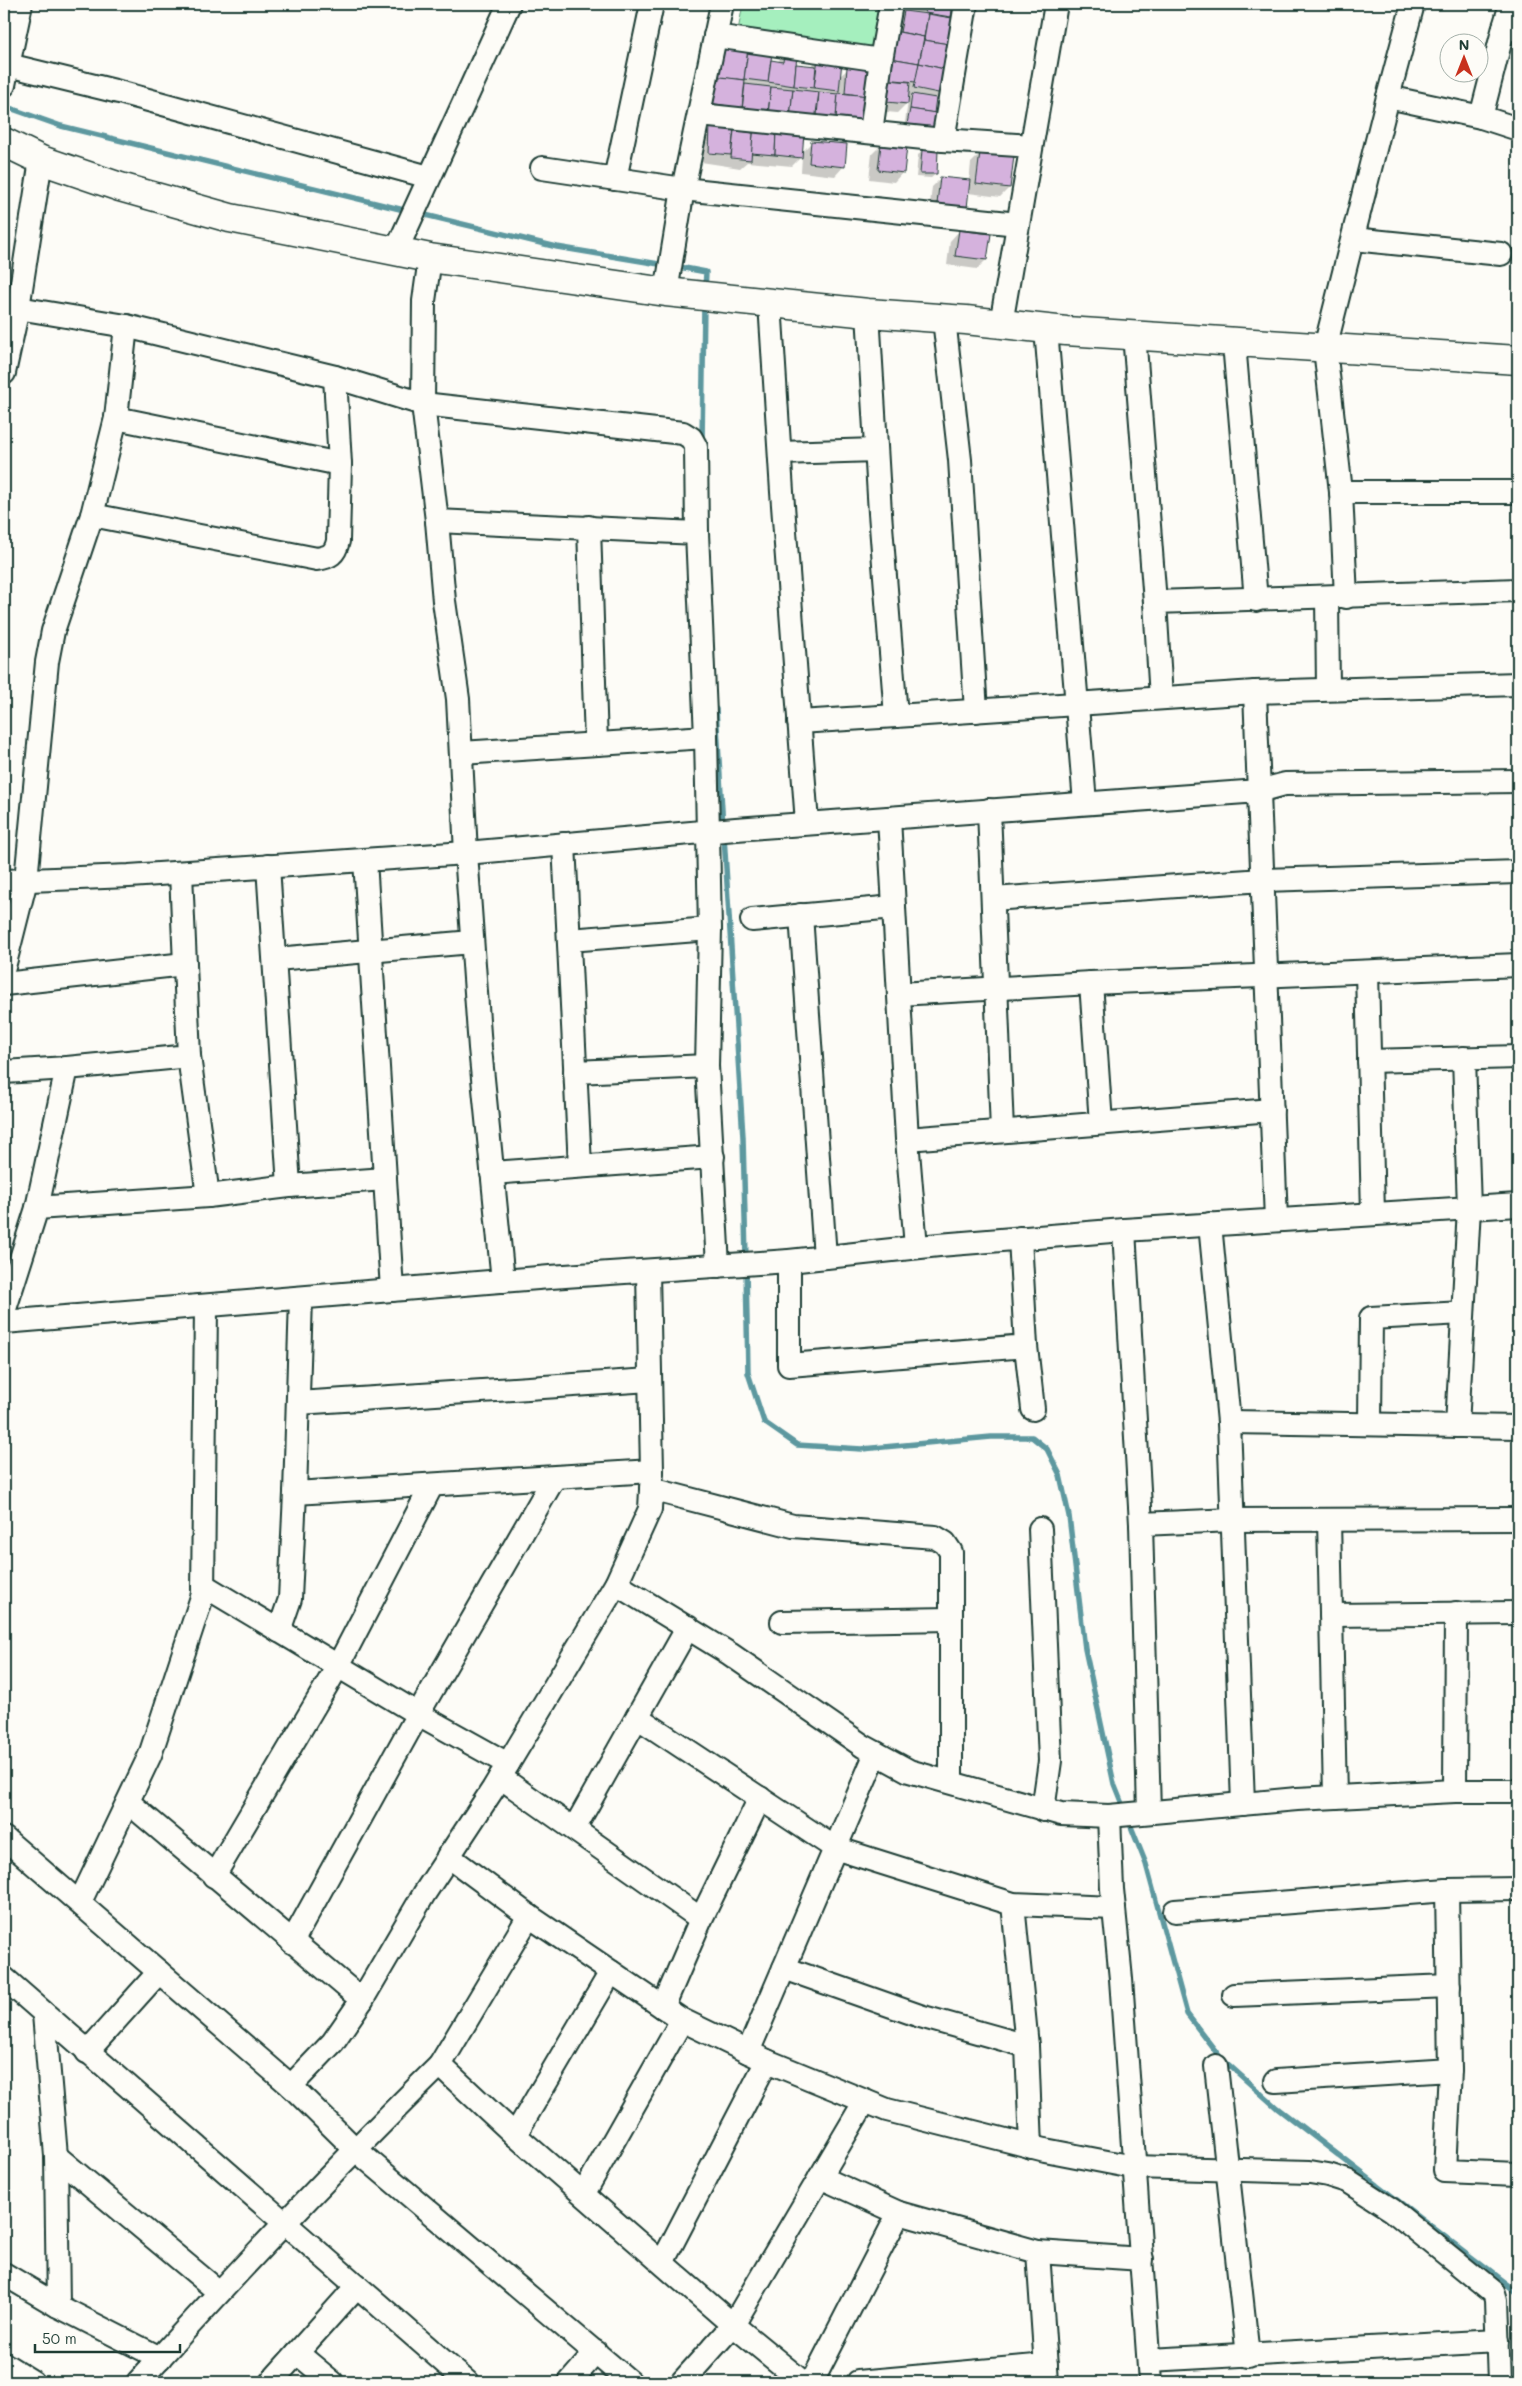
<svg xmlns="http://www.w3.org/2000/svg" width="1522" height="2386" viewBox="0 0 1522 2386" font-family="Mali,sans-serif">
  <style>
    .green { fill: #a5efbe; stroke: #629679 }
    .shadow { fill: #0003 }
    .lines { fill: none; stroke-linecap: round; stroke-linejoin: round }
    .stream { stroke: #5d989f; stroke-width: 5.5 }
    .building { fill: #d5b2dd; stroke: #1f3d34 }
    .street-casing { stroke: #1f3d34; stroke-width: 26 }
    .secondary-casing { stroke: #1f3d34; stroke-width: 31 }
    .street { stroke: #fdfcf7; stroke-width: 22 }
    .secondary { stroke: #fdfcf7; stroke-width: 28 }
  </style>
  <rect width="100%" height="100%" fill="#fdfcf7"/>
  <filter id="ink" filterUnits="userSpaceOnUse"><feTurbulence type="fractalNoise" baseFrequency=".02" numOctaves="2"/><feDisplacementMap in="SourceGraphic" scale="10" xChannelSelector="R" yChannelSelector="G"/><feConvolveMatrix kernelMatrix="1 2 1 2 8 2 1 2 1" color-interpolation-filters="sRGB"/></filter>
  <g filter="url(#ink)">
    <polygon class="green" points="743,4 886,4 875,56 737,36"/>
    <g class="shadow">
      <polygon points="898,4 952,4 941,93 935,100 932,128 904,128 908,102 897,113 867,110 863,119 854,129 776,126 801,153 812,142 844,166 835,176 801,172 802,156 792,166 747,162 740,168 701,162 702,136 711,127 748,133 754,127 701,112 720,46 771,54 769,61 777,62 784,55 795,65 811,67 818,59 839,77 848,69 864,97"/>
      <polygon points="881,145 903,172 894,182 869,179 872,154"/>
      <polygon points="923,151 936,174 931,178 916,177 918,155"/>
      <polygon points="980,154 1009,188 1000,197 968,193 966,207 929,213 932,187 941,178 969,182 971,163"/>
      <polygon points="959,231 986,260 977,269 947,265 950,241"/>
    </g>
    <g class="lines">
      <g class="stream">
        <polyline points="4,106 61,126 408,211"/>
        <polyline points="417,213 557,247 665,265"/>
        <polyline points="674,266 706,272 705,290"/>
        <polyline points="702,442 704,304"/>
        <polyline points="716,709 723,827"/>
        <polyline points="724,836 743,1137 746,1258"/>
        <polyline points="746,1268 748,1373 764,1422 797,1445 862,1449 991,1437 1032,1437 1047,1449 1060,1475 1069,1516 1085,1649 1114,1784 1124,1809"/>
        <polyline points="1128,1819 1146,1864 1187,2014 1220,2057 1277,2108 1518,2293"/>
      </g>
    </g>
    <g class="building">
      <polygon points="905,4 927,4 926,11 904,8"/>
      <polygon points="927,4 953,4 951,17 925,13"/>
      <polygon points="904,11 928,14 924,37 900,32"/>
      <polygon points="928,14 952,18 948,44 924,40"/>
      <polygon points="894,31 924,37 919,63 890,58"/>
      <polygon points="924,40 949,44 944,69 919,63"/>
      <polygon points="720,45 748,48 744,80 717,77"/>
      <polygon points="748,50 772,53 768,82 744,79"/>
      <polygon points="784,54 797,55 794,86 768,82 771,60 783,62"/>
      <polygon points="818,58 842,61 839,91 814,88"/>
      <polygon points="890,58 919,63 916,82 884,79"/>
      <polygon points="919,63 948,70 943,94 914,88"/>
      <polygon points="796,64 816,66 814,88 794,86"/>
      <polygon points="847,67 868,70 865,96 845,93"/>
      <polygon points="713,76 745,80 742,108 709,103"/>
      <polygon points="878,79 910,82 908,104 876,101"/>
      <polygon points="745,84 771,87 768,113 742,110"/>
      <polygon points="771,87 793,89 790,118 768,115"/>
      <polygon points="793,89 819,92 815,121 790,118"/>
      <polygon points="819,92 838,94 836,118 817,116"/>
      <polygon points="838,93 870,96 864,120 836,118"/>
      <polygon points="912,94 936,98 934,113 910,109"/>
      <polygon points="910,109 936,113 933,128 907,124"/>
      <polygon points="710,125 734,128 731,155 709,153"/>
      <polygon points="754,125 776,130 775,155 751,153"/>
      <polygon points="734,130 753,133 751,160 731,158"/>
      <polygon points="776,130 804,133 802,158 775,155"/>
      <polygon points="811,141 847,144 845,167 809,163"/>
      <polygon points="881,144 907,146 904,173 878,170"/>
      <polygon points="922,150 938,150 937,174 920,174"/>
      <polygon points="980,152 1014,156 1010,188 976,184"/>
      <polygon points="940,177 970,180 967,208 937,204"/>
      <polygon points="959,230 991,234 987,260 955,256"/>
    </g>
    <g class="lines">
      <g class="street-casing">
        <g id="street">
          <polyline points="1413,4 1388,97 1481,117"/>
          <polyline points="1504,27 1511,4"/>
          <polyline points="1518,30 1504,27 1481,117 1518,129"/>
          <polyline points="715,36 881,60 891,4"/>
          <polyline points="8,65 119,92 429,177"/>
          <polyline points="4,85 21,4"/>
          <polyline points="1388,97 1325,348 1341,492 1518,492"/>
          <polyline points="700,115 943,140 1031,146"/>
          <polyline points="871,132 881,60"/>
          <polyline points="943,140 966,4"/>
          <polyline points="542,168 683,189 1018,224"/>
          <polyline points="615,179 652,4"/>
          <polyline points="1353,239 1501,254"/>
          <polyline points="396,251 509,4"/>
          <polyline points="430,258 424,301 423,404 437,521 444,601 458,699 466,853 480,1048 503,1281"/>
          <polyline points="666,292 683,189 722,4"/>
          <polyline points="770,303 782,492 807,823"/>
          <polyline points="18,308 126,326 335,377 423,404 683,433 691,438 696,447 697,533 706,737 461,753"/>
          <polyline points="868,313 880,513 896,716 1255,692 1518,684"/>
          <polyline points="944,319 960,460 976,711"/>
          <polyline points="1001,324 1056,4"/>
          <polyline points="1046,329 1085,803"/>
          <polyline points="1134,334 1155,602"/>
          <polyline points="1234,343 1256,600"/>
          <polyline points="4,373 18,308 41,160"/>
          <polyline points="116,418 340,464"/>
          <polyline points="780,453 876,450"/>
          <polyline points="1341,492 1346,597"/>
          <path d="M92 515 317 559C330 557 335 554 338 541L340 464 335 377"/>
          <polyline points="437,521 697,533"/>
          <polyline points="589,527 596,744"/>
          <polyline points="1327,597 1328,689"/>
          <polyline points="1255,692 1276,1220"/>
          <polyline points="1161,698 1155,602 1518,590"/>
          <polyline points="799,722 896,716"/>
          <polyline points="706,737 710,929 707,1066 718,1266"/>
          <polyline points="989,810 1002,1131"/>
          <polyline points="889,818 907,1139 916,1247"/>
          <polyline points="564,844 580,1166"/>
          <polyline points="365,860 392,1290"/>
          <polyline points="268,866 289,1186"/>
          <polyline points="4,881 129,876 466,853 736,829 1259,791 1285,784 1518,781"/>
          <polyline points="993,899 1263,880 1518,872"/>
          <polyline points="801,915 825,1257"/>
          <polyline points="752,920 894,907"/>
          <polyline points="569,940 710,929"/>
          <polyline points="276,959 472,942"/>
          <polyline points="4,967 26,880 47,662 53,631 92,515 116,418 126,326"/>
          <polyline points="1367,972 1373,1214"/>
          <polyline points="1091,983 1101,1123"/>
          <polyline points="4,984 185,964"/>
          <polyline points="899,994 1091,983 1518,965"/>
          <polyline points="189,1056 208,1196"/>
          <polyline points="1369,1061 1518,1057"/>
          <polyline points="4,1072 67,1068"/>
          <polyline points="575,1072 707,1066"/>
          <polyline points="907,1139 1272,1110"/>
          <polyline points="492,1173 713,1157"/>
          <polyline points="37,1208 67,1068 189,1056 181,873"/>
          <polyline points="1210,1224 1229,1422 1243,1804"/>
          <polyline points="1124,1230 1141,1524 1149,1812"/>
          <polyline points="789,1261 789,1365 1026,1346 1020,1238"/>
          <polyline points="301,1298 295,1493 652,1471"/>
          <polyline points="4,1312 37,1208 208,1196 289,1186 385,1179"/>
          <polyline points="4,1322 550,1277 789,1261 939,1245 1124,1230 1518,1205"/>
          <polyline points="1026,1346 1033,1409"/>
          <polyline points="298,1403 650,1380"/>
          <polyline points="1229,1422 1518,1427"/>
          <polyline points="1370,1423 1371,1318 1463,1313"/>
          <polyline points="1457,1426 1469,1208 1464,1058"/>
          <polyline points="651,1489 793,1526 935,1537 945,1543 951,1552 951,1782"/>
          <polyline points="1329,1520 1335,1797"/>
          <polyline points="1141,1524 1233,1520 1518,1519"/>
          <polyline points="1040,1529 1050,1761 1043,1810"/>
          <polyline points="616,1584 730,1654 863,1746 909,1771 1061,1814 1109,1816 1297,1799 1455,1791 1518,1791"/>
          <polyline points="203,1585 338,1666 214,1876"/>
          <polyline points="1331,1615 1518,1613"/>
          <polyline points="782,1622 950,1619"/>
          <polyline points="279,1631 290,1599 295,1493"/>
          <polyline points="637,1717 835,1848 1013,1904 1114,1908"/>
          <polyline points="508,1764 418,1714 554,1478"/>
          <polyline points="500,1777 701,1919"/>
          <polyline points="1455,1791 1456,1613"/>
          <polyline points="128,1802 362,2000"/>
          <polyline points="1109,1816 1112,1889 1121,1979 1150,2382"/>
          <polyline points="574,1829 688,1627"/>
          <polyline points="4,1838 291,2086 355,2149 630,2382"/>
          <polyline points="448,1856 529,1916 682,2020 767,2061 887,2110 1045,2150 1133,2167 1310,2172 1328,2175 1347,2181 1392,2210 1494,2293 1496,2300 1499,2382"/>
          <polyline points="1447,1890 1450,2070 1445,2171 1518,2174"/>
          <polyline points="80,1902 150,1755 203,1594 206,1306"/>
          <polyline points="1013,1904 1027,2046 1031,2147"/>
          <polyline points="1175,1911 1447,1890 1518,1889"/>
          <polyline points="529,1916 440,2065 515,2135 733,2325 865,2101"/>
          <polyline points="292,1942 418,1714 338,1666 432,1485"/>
          <polyline points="784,1968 920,2016 1027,2046"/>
          <polyline points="4,1978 467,2382"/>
          <polyline points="1234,1995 1449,1986"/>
          <polyline points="663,2007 701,1919 760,1798"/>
          <polyline points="44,2014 56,2156 58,2306"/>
          <polyline points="87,2052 159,1972"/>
          <polyline points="748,2052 876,1753"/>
          <polyline points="1216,2066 1248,2356"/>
          <polyline points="1276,2081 1450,2070"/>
          <polyline points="291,2086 333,2042 362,2000 424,1894 493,1789 616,1584 650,1509 652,1471 648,1272"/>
          <polyline points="515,2135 611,1972"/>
          <polyline points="56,2156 219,2292"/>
          <polyline points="820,2177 899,2213 1038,2252 1142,2259"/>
          <polyline points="584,2193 682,2020"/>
          <polyline points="1038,2252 1047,2382"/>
          <polyline points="663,2261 767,2061"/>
          <polyline points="4,2274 58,2306 160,2358"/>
          <polyline points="297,2353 357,2286"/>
          <polyline points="1149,2360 1498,2341"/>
          <polyline points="4,2364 33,2382"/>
          <path d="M138 2382C236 2273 336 2167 440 2065"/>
          <polyline points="271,2382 297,2353 332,2382"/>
          <polyline points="570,2382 596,2352"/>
          <polyline points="682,2382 733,2325 799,2379 806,2382"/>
          <polyline points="812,2382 899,2213"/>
          <polyline points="858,2382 1046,2365"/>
        </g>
      </g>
      <g class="secondary-casing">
        <polyline id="secondary" points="4,142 41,160 120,187 230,218 430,258 576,279 666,292 868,313 966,320 1066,331 1518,360"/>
      </g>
      <use href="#street" class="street"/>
      <use href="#secondary" class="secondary"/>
    </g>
  </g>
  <rect width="1522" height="2386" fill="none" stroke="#fdfcf7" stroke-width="20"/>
  <rect x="10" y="10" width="1502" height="2366" fill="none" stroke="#1f3d34" stroke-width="2" filter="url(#ink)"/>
  <g transform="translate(1464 58)"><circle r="24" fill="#fdfcf7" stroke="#a4b0a9"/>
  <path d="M0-4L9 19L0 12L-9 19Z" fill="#c8321e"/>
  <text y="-8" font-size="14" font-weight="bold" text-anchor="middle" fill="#1f3d34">N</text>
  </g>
  <path d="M35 2344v8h145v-8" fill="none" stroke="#1f3d34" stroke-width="2.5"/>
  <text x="42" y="2344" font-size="15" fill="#1f3d34" stroke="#fdfcf7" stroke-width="4" paint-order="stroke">50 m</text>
</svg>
